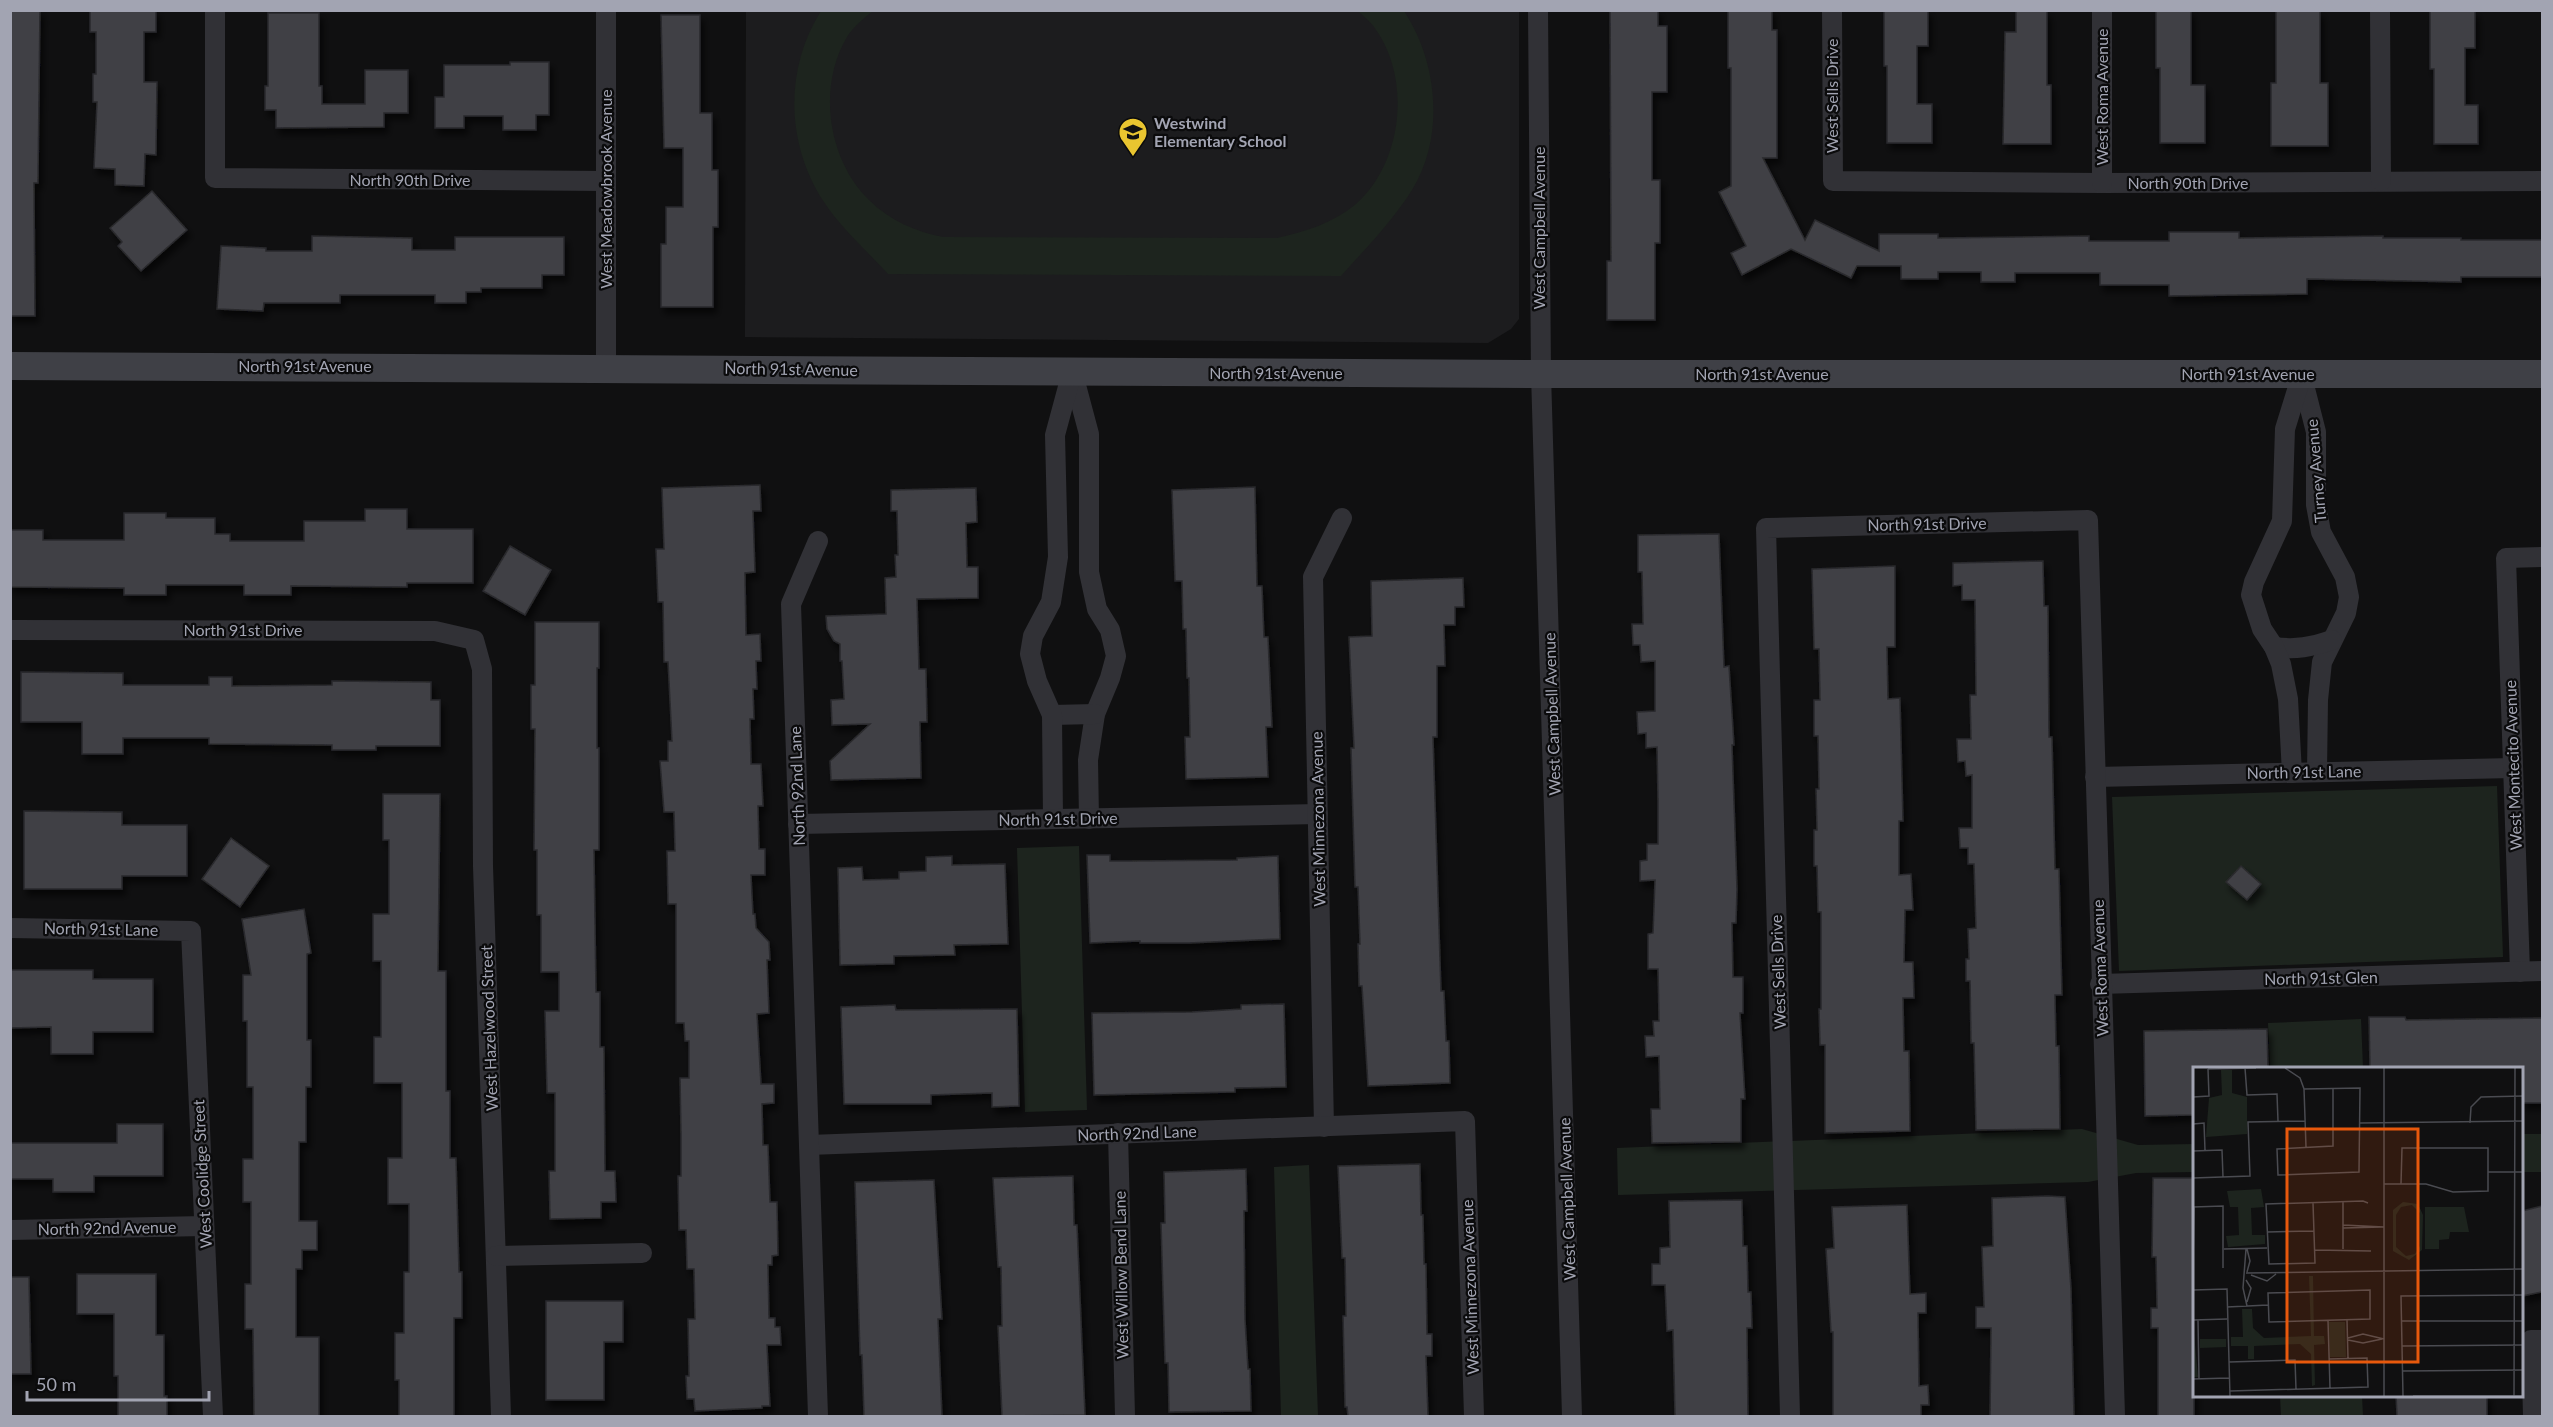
<svg xmlns="http://www.w3.org/2000/svg" width="2553" height="1427" viewBox="0 0 2553 1427" font-family="Lato,sans-serif">
  <style>
    .built { fill: #1c1c1e }
    .green { fill: #1d241e }
    .building { fill: #3f3f44; stroke: #2a2a2d; stroke-width: 1.5; filter: url(#shadow) }
    .lines { fill: none; stroke-linecap: round; stroke-linejoin: round }
    .street { stroke: #313136; stroke-width: 20 }
    .secondary { stroke: #3f4046; stroke-width: 28 }
    .labels { text-anchor: middle; stroke-width: 4.5; stroke-linejoin: round; paint-order: stroke }
    .street-label { font-size: 16px; fill: #a2a4b2; stroke: #0b0b0c }
    .poi-label { font-size: 16px; font-weight: bold; fill: #a2a4b2; stroke: #0b0b0c; text-anchor: start }
    .inset-road { fill: none; stroke: #4a4b51; stroke-width: 1.5 }
    .view { fill: #e8590c; fill-opacity: 0.15; stroke: #e8590c; stroke-width: 3 }
    .inset-edge { fill: none; stroke: #a2a4b2; stroke-width: 3 }
  </style>
  <defs>
    <filter id="shadow"><feDropShadow dx="3.5" dy="6" stdDeviation="3" flood-color="#0009"/></filter>
  </defs>
  <rect width="100%" height="100%" fill="#101011"/>
  <polygon class="built" points="746,11 1519,11 1519,319 1511,329 1488,343 745,337"/>
  <g class="green">
    <path d="M821 11H873C864 18 853 27 847 37 817 87 828 160 869 200 889 220 916 232 943 237L1277 238C1305 232 1333 223 1356 204 1403 162 1412 78 1374 27 1370 21 1363 16 1358 11H1404C1438 62 1445 137 1412 190 1392 222 1365 249 1341 276L888 274C867 251 841 228 824 202 786 145 784 69 821 11Z"/>
    <polygon points="2497,786 2503,957 2119,971 2112,797"/>
    <polygon points="1079,846 1087,1110 1025,1112 1017,848"/>
    <polygon points="2361,1019 2363,1068 2270,1068 2268,1023"/>
    <polygon points="2082,1129 2138,1145 2194,1144 2194,1172 2136,1173 2088,1182 1618,1195 1617,1148"/>
    <polygon points="2542,1134 2542,1172 2522,1172 2522,1134"/>
    <polygon points="1309,1165 1318,1416 1281,1416 1274,1167"/>
    <polygon points="2280,1396 2362,1396 2363,1416 2281,1416"/>
  </g>
  <g class="building">
    <polygon points="10,10 40,10 38,183 34,183 35,316 10,316"/>
    <polygon points="90,10 156,10 156,32 144,32 144,82 157,82 156,155 145,154 144,186 115,185 115,169 94,168 97,102 93,102 93,74 96,74 96,32 90,32"/>
    <polygon points="1610,10 1658,10 1658,26 1667,26 1667,92 1652,92 1652,180 1660,180 1660,243 1655,243 1655,320 1607,320 1607,261 1611,261"/>
    <polygon points="1728,10 1772,10 1772,30 1777,30 1777,158 1763,158 1805,240 1815,220 1879,251 1879,234 1938,234 1938,238 2089,236 2089,241 2169,241 2169,232 2239,232 2239,238 2383,236 2383,238 2461,238 2461,240 2542,240 2542,277 2461,277 2461,282 2307,279 2307,294 2169,296 2169,285 2100,285 2100,273 2015,273 2015,282 1981,282 1981,272 1938,272 1938,279 1901,279 1901,266 1857,266 1851,278 1791,249 1742,275 1731,253 1746,246 1719,192 1731,186 1731,68 1728,68"/>
    <polygon points="1884,10 1928,10 1928,46 1917,46 1917,104 1932,104 1932,143 1887,143 1887,66 1884,66"/>
    <polygon points="2156,10 2191,10 2191,85 2205,85 2205,143 2160,143 2160,68 2156,68"/>
    <polygon points="2016,11 2047,11 2047,85 2051,85 2051,144 2003,144 2005,32 2016,32"/>
    <polygon points="2276,11 2320,11 2320,83 2328,83 2328,146 2271,146 2271,83 2276,83"/>
    <polygon points="2430,11 2475,11 2475,48 2465,48 2465,105 2478,105 2478,144 2434,144 2434,69 2430,69"/>
    <polygon points="268,13 319,13 319,86 322,86 322,104 365,104 365,70 408,70 408,113 384,113 384,127 276,128 276,110 265,110 265,86 268,86"/>
    <polygon points="661,15 700,15 700,113 712,113 712,170 718,170 718,227 713,227 713,307 661,307 661,244 666,244 666,207 683,207 683,148 664,148"/>
    <polygon points="510,62 549,62 549,115 536,115 536,130 503,130 503,116 464,116 464,128 435,128 435,97 444,97 444,65 510,65"/>
    <polygon points="152,191 187,230 141,271 118,246 122,242 110,228"/>
    <polygon points="312,236 412,238 412,250 455,250 455,237 564,237 564,275 542,275 542,288 481,288 481,292 466,292 466,303 435,303 435,295 340,295 340,303 264,303 263,311 217,309 221,246 266,248 266,251 312,251"/>
    <polygon points="760,485 761,511 753,511 755,572 745,573 746,635 760,634 761,661 756,661 757,689 753,689 754,719 750,719 751,764 761,764 763,806 758,806 759,849 765,849 765,875 751,875 753,914 755,914 756,928 769,942 770,960 767,960 769,1013 757,1014 761,1084 774,1084 774,1103 762,1104 763,1145 768,1145 770,1202 777,1202 778,1255 772,1256 772,1265 768,1265 769,1318 775,1318 775,1327 780,1327 781,1345 767,1345 770,1406 762,1406 762,1408 695,1411 694,1399 687,1399 686,1376 689,1376 688,1319 695,1319 694,1269 687,1269 686,1230 679,1230 678,1176 681,1176 681,1135 680,1078 689,1078 689,1041 685,1041 684,1023 676,1023 676,904 668,904 667,851 675,851 674,812 664,812 660,761 668,761 668,741 672,741 668,662 664,662 663,602 658,602 656,549 664,549 662,488"/>
    <polygon points="1255,487 1257,586 1262,586 1264,637 1268,637 1272,727 1266,727 1268,777 1186,779 1185,737 1190,737 1189,678 1187,678 1186,629 1183,629 1182,581 1175,581 1172,490"/>
    <polygon points="976,488 977,522 966,523 967,567 978,567 978,598 917,599 919,669 926,669 927,722 920,722 921,778 831,780 830,761 870,724 832,725 831,700 844,699 842,661 840,661 840,644 834,641 827,629 826,616 886,614 885,578 896,577 895,555 898,555 897,511 891,511 891,490"/>
    <polygon points="365,509 407,509 407,529 473,529 473,583 407,583 407,587 291,586 291,595 244,595 244,585 166,585 166,595 124,595 124,588 10,587 10,530 43,530 43,540 124,540 124,513 166,513 166,518 215,518 215,534 230,534 230,541 304,541 304,521 365,521"/>
    <polygon points="1719,534 1724,667 1729,666 1734,745 1732,745 1737,889 1736,923 1732,923 1733,977 1743,977 1743,1013 1740,1013 1745,1099 1741,1099 1741,1142 1652,1143 1651,1109 1660,1109 1659,1056 1646,1057 1645,1036 1654,1036 1653,1021 1659,1021 1658,969 1648,969 1648,934 1653,933 1655,880 1640,881 1640,861 1647,860 1647,844 1658,844 1658,802 1657,747 1646,748 1646,733 1638,734 1637,712 1655,711 1655,661 1641,662 1640,645 1633,645 1632,624 1643,624 1642,572 1638,572 1638,535"/>
    <polygon points="510,546 551,570 525,615 483,591"/>
    <polygon points="2043,561 2044,606 2048,606 2049,737 2052,737 2055,869 2059,869 2062,995 2055,995 2056,1046 2059,1046 2060,1129 1976,1130 1974,1043 1971,1043 1970,981 1966,981 1966,959 1969,959 1968,929 1976,928 1974,864 1968,864 1968,848 1960,848 1959,828 1972,828 1972,775 1966,776 1965,761 1958,762 1957,739 1971,739 1970,695 1976,695 1975,600 1962,600 1962,585 1953,586 1953,563"/>
    <polygon points="1895,566 1895,647 1887,647 1888,699 1900,698 1903,821 1899,821 1899,875 1911,874 1913,910 1905,910 1904,962 1913,962 1914,998 1903,998 1904,1051 1909,1051 1910,1131 1825,1133 1825,1045 1820,1045 1819,1009 1821,1009 1821,912 1818,912 1817,866 1814,866 1814,830 1817,830 1816,789 1819,789 1818,736 1814,736 1814,700 1820,700 1819,649 1814,649 1812,569"/>
    <polygon points="1463,578 1464,607 1455,607 1455,625 1444,625 1445,666 1437,666 1437,737 1433,737 1441,991 1444,991 1446,1041 1449,1041 1450,1083 1368,1086 1362,986 1359,986 1358,944 1360,944 1358,887 1355,887 1351,748 1354,748 1349,637 1372,636 1371,581"/>
    <polygon points="535,622 599,622 599,668 597,668 597,748 599,748 599,850 594,850 596,992 600,992 600,1047 604,1047 605,1171 615,1171 616,1202 601,1202 601,1218 550,1219 549,1171 555,1171 555,1093 547,1093 545,1011 559,1011 559,972 541,972 541,915 537,915 537,850 534,850 535,729 531,729 531,685 535,685"/>
    <polygon points="21,672 123,673 123,685 209,685 209,677 232,677 232,686 332,685 332,681 431,682 431,700 440,700 440,746 376,746 376,750 332,750 332,745 209,744 209,738 123,738 123,754 82,754 82,722 21,722"/>
    <polygon points="383,794 440,794 438,971 446,971 446,1091 450,1091 450,1158 456,1158 459,1272 462,1272 462,1318 454,1318 454,1416 399,1416 399,1380 395,1380 395,1333 404,1333 404,1272 409,1272 409,1204 388,1204 388,1158 402,1158 402,1083 374,1083 374,1037 381,1037 381,961 373,961 373,914 389,914 389,840 383,840"/>
    <polygon points="24,811 122,812 122,825 187,825 187,876 122,876 122,889 24,889"/>
    <polygon points="231,838 269,866 240,907 202,879"/>
    <polygon points="1087,855 1110,855 1110,861 1129,861 1237,860 1237,858 1278,856 1280,939 1189,943 1140,943 1140,941 1090,943"/>
    <polygon points="952,856 952,865 1005,864 1008,944 954,945 955,955 894,956 894,964 840,965 838,868 862,867 863,880 899,879 899,872 926,871 926,857"/>
    <polygon points="2241,866 2261,884 2247,900 2226,882"/>
    <polygon points="304,909 311,953 307,954 307,1040 311,1040 311,1087 306,1087 306,1142 299,1142 299,1221 317,1221 317,1250 302,1250 302,1269 296,1269 296,1337 319,1337 319,1416 254,1416 253,1329 245,1329 245,1284 251,1284 251,1202 243,1202 243,1159 253,1159 253,1087 247,1087 247,1021 243,1021 243,975 251,975 242,919"/>
    <polygon points="10,970 93,970 93,979 153,979 153,1032 93,1032 93,1054 51,1054 51,1027 10,1028"/>
    <polygon points="1284,1004 1286,1087 1235,1088 1235,1092 1094,1095 1092,1013 1192,1012 1241,1009 1241,1005"/>
    <polygon points="895,1005 896,1010 1017,1009 1019,1106 992,1107 992,1093 931,1095 931,1104 844,1104 841,1007"/>
    <polygon points="2369,1017 2405,1017 2406,1020 2542,1018 2542,1103 2522,1103 2522,1068 2370,1068"/>
    <polygon points="2267,1029 2268,1068 2194,1068 2194,1115 2145,1116 2144,1031"/>
    <polygon points="117,1124 163,1124 163,1176 94,1176 94,1192 53,1192 53,1179 10,1179 10,1143 117,1143"/>
    <polygon points="1420,1164 1421,1215 1423,1215 1424,1264 1426,1264 1427,1334 1432,1334 1432,1356 1426,1356 1428,1416 1348,1416 1347,1407 1345,1407 1343,1316 1346,1316 1345,1258 1342,1258 1338,1166"/>
    <polygon points="1246,1169 1247,1211 1244,1211 1245,1319 1248,1369 1250,1369 1251,1411 1169,1412 1168,1363 1165,1363 1161,1223 1165,1223 1164,1172"/>
    <polygon points="1073,1176 1074,1225 1077,1225 1085,1415 1002,1416 998,1326 1002,1326 1001,1267 998,1267 993,1178"/>
    <polygon points="2153,1178 2194,1178 2194,1416 2158,1416 2158,1328 2151,1328 2151,1308 2157,1308 2156,1257 2152,1257"/>
    <polygon points="934,1180 942,1319 938,1319 942,1416 864,1416 862,1355 860,1355 855,1182"/>
    <polygon points="2048,1196 2065,1197 2071,1289 2074,1416 1990,1416 1991,1328 1976,1328 1976,1307 1984,1307 1982,1247 1993,1246 1992,1198"/>
    <polygon points="1742,1200 1743,1246 1747,1246 1748,1292 1751,1292 1752,1328 1747,1328 1748,1416 1675,1416 1673,1330 1667,1331 1665,1285 1652,1285 1652,1264 1660,1264 1660,1248 1670,1247 1669,1201"/>
    <polygon points="1907,1205 1910,1294 1926,1293 1926,1313 1918,1313 1919,1386 1928,1385 1929,1405 1921,1405 1921,1416 1833,1416 1833,1332 1831,1332 1826,1249 1834,1248 1832,1207"/>
    <polygon points="2542,1206 2542,1292 2522,1296 2522,1211"/>
    <polygon points="77,1274 156,1274 156,1335 164,1335 164,1396 167,1396 167,1416 118,1416 118,1376 114,1376 114,1314 77,1314"/>
    <polygon points="10,1277 29,1277 31,1374 10,1374"/>
    <polygon points="546,1301 623,1301 623,1342 604,1342 604,1400 546,1400"/>
    <polygon points="2396,1395 2487,1395 2487,1416 2397,1416"/>
  </g>
  <g class="lines">
    <g class="street">
      <polyline points="215,10 215,178 606,181"/>
      <polyline points="1538,10 1541,374 1572,1416"/>
      <polyline points="1832,10 1833,181 2102,183 2542,181"/>
      <polyline points="2102,10 2102,183"/>
      <polyline points="2380,10 2381,181"/>
      <polyline points="606,367 606,10"/>
      <polyline points="1073,374 1089,434 1089,572 1097,609 1110,630 1116,656 1110,678 1095,714 1088,760 1089,819"/>
      <polyline points="2302,377 2316,432 2316,505 2321,532 2345,577 2349,597 2346,613 2322,662 2318,700 2317,772"/>
      <polyline points="10,630 435,631 474,640 482,669 483,866 501,1416"/>
      <path d="M2274 647C2296 650 2311 647 2332 640"/>
      <polyline points="1052,715 1095,714"/>
      <polyline points="2292,773 2288,699 2281,664 2274,647 2262,629 2251,595 2254,582 2282,521 2285,429 2302,374"/>
      <polyline points="2095,777 2513,768"/>
      <polyline points="1053,819 1052,715 1037,681 1030,654 1033,636 1051,602 1058,557 1055,435 1072,372"/>
      <polyline points="798,824 1318,814"/>
      <polyline points="10,928 191,931 213,1416"/>
      <polyline points="2520,972 2506,558 2542,557"/>
      <polyline points="2100,984 2542,971"/>
      <polyline points="1324,1127 1313,577 1342,518"/>
      <polyline points="1118,1133 1125,1416"/>
      <polyline points="809,1145 1465,1121 1474,1416"/>
      <polyline points="10,1230 204,1226"/>
      <polyline points="496,1256 642,1253"/>
      <polyline points="818,1416 791,604 818,541"/>
      <polyline points="1790,1416 1766,528 2088,520 2115,1416"/>
      <polyline points="2533,1416 2531,1340 2542,1340"/>
    </g>
    <polyline class="secondary" points="10,366 1541,374 2542,374"/>
  </g>
  <defs>
    <g id="school-pin" transform="scale(1.5)"><path d="M0 17L-7.5 6A9.5 9.5 0 1 1 7.5 6Z" fill="#e9c530" stroke="#0b0b0c"/><path d="M0-5L7-2L0 1L-7-2ZM-4 1L0 2.5L4 1V4Q0 6-4 4Z" fill="#111"/></g>
  </defs>
  <g fill-rule="evenodd">
    <use href="#school-pin" x="1133" y="132"/>
  </g>
  <g class="labels">
    <g class="street-label">
      <text transform="translate(1832 96) rotate(-90)" y="6">West Sells Drive</text>
      <text transform="translate(2102 97) rotate(-90)" y="6">West Roma Avenue</text>
      <text x="410" y="186">North 90th Drive</text>
      <text x="2188" y="189">North 90th Drive</text>
      <text transform="translate(606 189) rotate(-90)" y="6">West Meadowbrook Avenue</text>
      <text transform="translate(1539 228) rotate(-90)" y="6">West Campbell Avenue</text>
      <text x="305" y="372">North 91st Avenue</text>
      <text transform="translate(791 369) rotate(1)" y="6">North 91st Avenue</text>
      <text x="1276" y="379">North 91st Avenue</text>
      <text x="1762" y="380">North 91st Avenue</text>
      <text x="2248" y="380">North 91st Avenue</text>
      <text transform="translate(2316 471) rotate(-95)" y="6">Turney Avenue</text>
      <text transform="translate(1927 524) rotate(-1)" y="6">North 91st Drive</text>
      <text x="243" y="636">North 91st Drive</text>
      <text transform="translate(1552 714) rotate(-92)" y="6">West Campbell Avenue</text>
      <text transform="translate(2513 765) rotate(-92)" y="6">West Montecito Avenue</text>
      <text transform="translate(2304 772) rotate(-1)" y="6">North 91st Lane</text>
      <text transform="translate(797 786) rotate(-92)" y="6">North 92nd Lane</text>
      <text transform="translate(1058 819) rotate(-1)" y="6">North 91st Drive</text>
      <text transform="translate(1318 819) rotate(-91)" y="6">West Minnezona Avenue</text>
      <text transform="translate(101 929) rotate(1)" y="6">North 91st Lane</text>
      <text transform="translate(2100 968) rotate(-92)" y="6">West Roma Avenue</text>
      <text transform="translate(1778 972) rotate(-92)" y="6">West Sells Drive</text>
      <text transform="translate(2321 978) rotate(-1)" y="6">North 91st Glen</text>
      <text transform="translate(489 1028) rotate(-92)" y="6">West Hazelwood Street</text>
      <text transform="translate(1137 1133) rotate(-2)" y="6">North 92nd Lane</text>
      <text transform="translate(202 1174) rotate(-93)" y="6">West Coolidge Street</text>
      <text transform="translate(1567 1199) rotate(-92)" y="6">West Campbell Avenue</text>
      <text transform="translate(107 1228) rotate(-1)" y="6">North 92nd Avenue</text>
      <text transform="translate(1121 1275) rotate(-91)" y="6">West Willow Bend Lane</text>
      <text transform="translate(1470 1287) rotate(-92)" y="6">West Minnezona Avenue</text>
    </g>
    <g class="poi-label">
      <text x="1154" y="129">Westwind<tspan x="1154" dy="18">Elementary School</tspan></text>
    </g>
  </g>
  <g transform="translate(2193 1067)">
    <rect width="330" height="330" fill="#101011"/>
    <path d="M28 3H39V26L54 30V67L13 70 16 31 29 28ZM68 122 71 140 58 141 59 168H72V177L35 180 33 169 46 168 45 140H37L34 124ZM210 135 225 137 230 148 229 183 216 193 200 184V143ZM219 138 227 146V179L222 187 213 189 203 180V148L208 140ZM232 140H271L276 165H257L256 172 246 173V182H232ZM116 209H120L121 269H131L132 277 121 278 122 318 119 319 118 287 107 277 61 279V292H55V279H38V270H50L49 242H59L60 261 71 271 118 269ZM0 255 5 310H0ZM136 255H152L153 290H137ZM7 272H33V280L7 281Z" fill="#1d241e" fill-rule="evenodd"/>
    <path class="inset-road" d="M52 1 54 28 84 27 85 54M92 1 107 11 111 22 113 80M15 2 63 1M111 22 167 21 166 105 85 108 84 82 140 79V21M0 30 16 29 15 2M167 56 330 54M277 56 278 40 288 30 330 29M0 57 11 56 12 83M0 84 29 83 30 110M295 105H330M0 111 57 109 55 55 112 54M191 117H233L260 125 295 124V81H209L208 117M150 135V182M120 136 122 196 76 197 73 137 170 134 175 136M0 140 30 139V201M150 158 191 160M150 161 189 160M74 165 121 164M31 182 74 181M53 182 50 221 54 239M54 182 57 194 54 205M122 183 178 184M0 198 1 140M53 206 330 202M58 208 74 214 83 207M53 213 58 221 54 235M0 223 34 222 37 329M177 223V252L76 255 75 226ZM34 240 75 238M0 253 34 252M5 253 6 312M135 253 137 321M154 253 155 291M209 254H330M155 271 170 267 191 272M155 273 170 276 189 272M209 279 330 278M36 295 102 293 103 322M209 304 330 303M0 312 36 311M37 324 175 320 174 291 136 292M191 329V1M210 329 208 229 330 228M220 329H330M321 329 322 1"/>
    <path class="view" d="M94 62H225V295H94Z"/>
    <rect width="330" height="330" class="inset-edge"/>
  </g>
  <rect width="2553" height="1427" fill="none" stroke="#a2a4b2" stroke-width="24"/>
  <path d="M27 1391v9h182v-9" fill="none" stroke="#a2a4b2" stroke-width="3"/>
  <text x="36" y="1391" font-size="18" fill="#a2a4b2" stroke="#0b0b0c" stroke-width="4.5" paint-order="stroke">50 m</text>
</svg>
